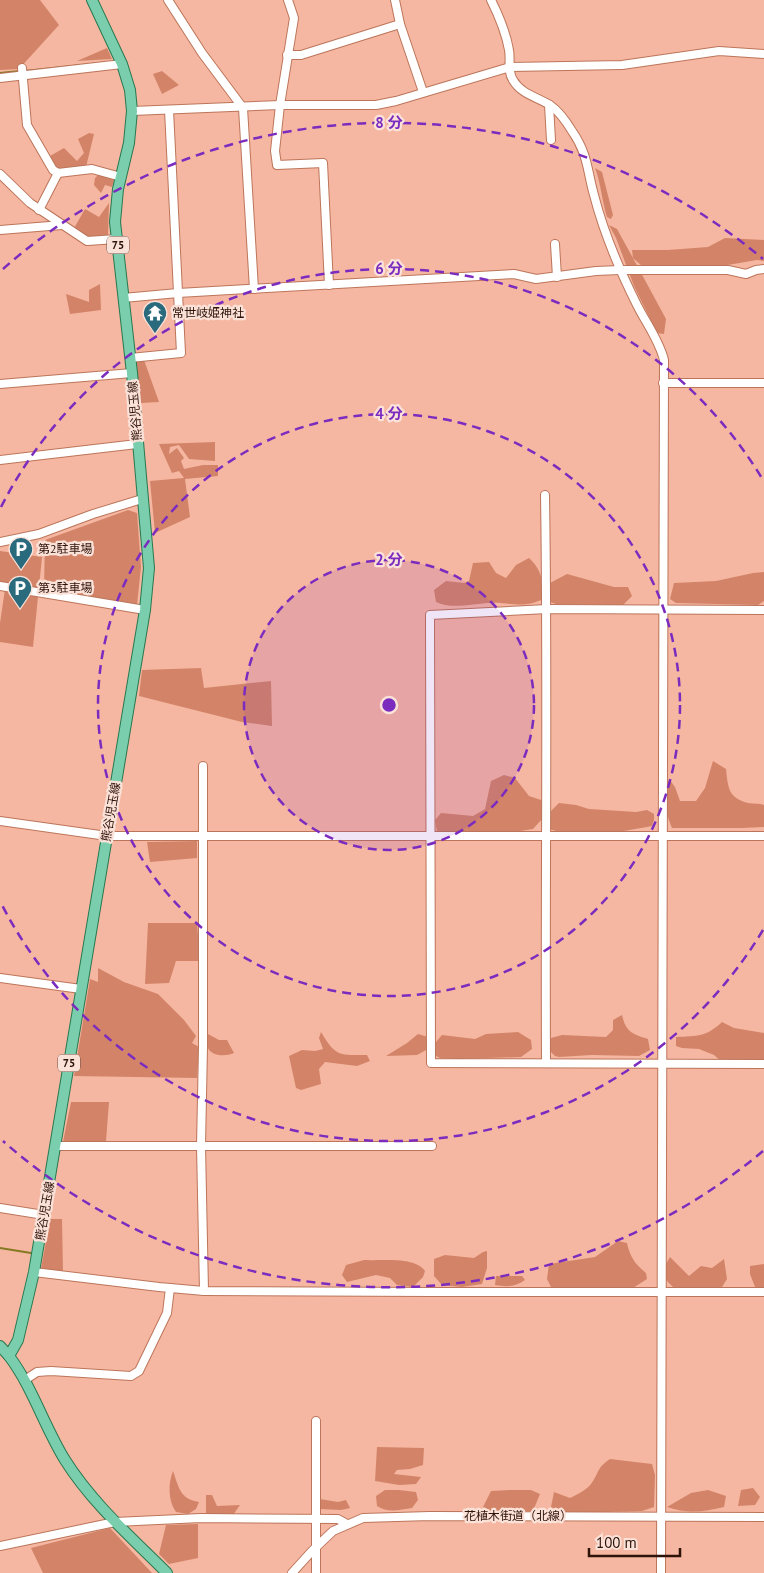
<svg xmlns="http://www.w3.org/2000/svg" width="764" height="1573" viewBox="0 0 764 1573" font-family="'PT Sans','Noto Sans JP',sans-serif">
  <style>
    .green { fill: #d38468 }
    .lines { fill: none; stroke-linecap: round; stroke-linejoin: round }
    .stream { stroke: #867923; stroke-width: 2 }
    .minor-casing { stroke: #bc755a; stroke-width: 10 }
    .major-casing { stroke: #277850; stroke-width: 12 }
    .minor { stroke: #fff; stroke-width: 8 }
    .major { stroke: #7bcead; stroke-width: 10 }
    .ring { fill: none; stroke: #7b2cbf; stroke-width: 2.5; stroke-dasharray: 9 6 }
    .labels { text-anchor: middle; stroke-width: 4.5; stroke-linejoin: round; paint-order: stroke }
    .shield { fill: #fbe2d9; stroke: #6c5147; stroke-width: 1 }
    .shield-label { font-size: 11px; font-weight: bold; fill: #2e1308 }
    .poi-label { font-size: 12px; fill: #2e1308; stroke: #fbe2d9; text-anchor: start }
    .street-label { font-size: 12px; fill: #2e1308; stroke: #fbe2d9 }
    .centre { fill: #7b2cbf; stroke: #fbe2d9; stroke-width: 2.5 }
    .ring-label { font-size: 15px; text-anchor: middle; font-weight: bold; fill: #7b2cbf; stroke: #fbe2d9; stroke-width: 4.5; stroke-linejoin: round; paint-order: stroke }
  </style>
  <rect width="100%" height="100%" fill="#f5b7a1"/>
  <g class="green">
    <polygon points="0,0 40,0 59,25 19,69 0,70"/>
    <polygon points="107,48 112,59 77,61"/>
    <polygon points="162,71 179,85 162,94 153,74"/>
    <polygon points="89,133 94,134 86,167 57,170 50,156 64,148 77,161 84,153 78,139"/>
    <path d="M595 168 602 172 613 215 611 219 607 217C602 201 601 184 595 168Z"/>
    <polygon points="99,174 114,180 112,187 105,185 101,193 94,185 95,178"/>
    <polygon points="109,203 108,236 88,238 73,230 85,209 99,217"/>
    <polygon points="609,225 617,229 633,258 632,250 668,250 708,247 725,238 764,240 764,261 757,260 710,268 642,266 633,258 666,319 664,334 657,333 634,286 616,238"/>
    <polygon points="100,284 101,310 70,314 66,294 89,302 89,290"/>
    <polygon points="135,360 144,360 159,402 141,403"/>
    <polygon points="215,442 215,461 189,459 179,445 170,447 169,454 177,448 184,458 181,461 184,469 203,465 218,465 218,476 185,479 190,517 155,533 150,481 184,478 179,471 172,473 159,444"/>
    <polygon points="128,510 137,513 141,567 137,605 44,588 45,540"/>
    <polygon points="0,551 42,557 33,647 0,642 0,623 5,589 0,588"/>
    <path d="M529 558C543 571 543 582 542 600 537 601 532 604 527 604 515 606 502 602 491 603 474 603 452 610 436 602L434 590 446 581 464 583 469 581 473 563 489 562 496 573 506 578 516 565Z"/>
    <polygon points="764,572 764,601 758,605 676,603 670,599 674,583 716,581 753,573"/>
    <polygon points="567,574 614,587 628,587 632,596 623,605 556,604 550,602 547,597 550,583"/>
    <polygon points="201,668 204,688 271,681 272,726 242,722 139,696 142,670"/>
    <path d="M713 761 726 769C728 787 728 798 748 803 754 804 759 803 764 805V827L742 828H672C664 808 663 799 669 779L675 787 680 801H696L705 788Z"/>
    <polygon points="504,775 515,778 529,796 541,800 545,809 544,817 533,829 514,832 437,832 435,820 441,813 473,816 485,809 491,781"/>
    <path d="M559 803 576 805 589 809 636 812 647 810 654 814V820L652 826C621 832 579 839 549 829L551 811Z"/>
    <polygon points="197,841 197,858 150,862 147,842"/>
    <polygon points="148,923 197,923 200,961 176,961 169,983 145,984"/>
    <polygon points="98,968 124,982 158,994 184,1020 196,1036 192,1043 199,1047 197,1078 74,1076 90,979 98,982"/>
    <path d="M622 1015C626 1032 632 1034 648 1039L650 1050 639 1056 592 1055 559 1057 555 1056 549 1050 551 1038 562 1035 606 1037 613 1030V1020Z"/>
    <path d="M722 1022 734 1028 764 1033V1063L722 1062 714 1055 699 1049 682 1048 676 1046V1037C698 1036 706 1037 722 1022Z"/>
    <path d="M321 1032C336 1057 339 1055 367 1055L370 1061 357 1066 325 1062 319 1069 321 1084 301 1090 296 1088 289 1056 302 1050 315 1051 323 1049 319 1038Z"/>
    <polygon points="518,1032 531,1040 532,1049 521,1057 458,1059 440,1058 434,1055 436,1042 442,1035 475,1039 486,1034"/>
    <path d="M208 1034 219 1040H227L234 1053C219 1059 201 1053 208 1034Z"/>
    <polygon points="418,1034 428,1037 428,1049 417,1055 386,1056 407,1043"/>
    <polygon points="71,1102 109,1102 106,1141 63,1142"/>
    <polygon points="50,1219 62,1219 63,1271 41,1269"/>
    <path d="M618 1241 627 1243C630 1257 635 1264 646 1273L647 1279 633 1288 551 1287 547 1279 549 1264 595 1257Z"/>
    <polygon points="487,1251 487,1268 482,1284 462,1287 442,1285 434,1276 434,1259 445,1255 474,1258 483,1252"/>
    <polygon points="670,1257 689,1276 701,1266 712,1268 724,1259 727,1279 722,1287 673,1287 665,1279 666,1264"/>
    <path d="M364 1260C381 1261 415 1256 425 1271L423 1277 413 1287 397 1285 390 1278 376 1275 347 1282 342 1275 346 1265Z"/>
    <polygon points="764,1264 764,1287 755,1287 750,1274 750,1266"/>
    <path d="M496 1276H522L525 1280C515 1287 507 1287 495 1285Z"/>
    <polygon points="377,1447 424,1448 423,1465 410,1469 397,1470 394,1474 421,1477 416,1484 399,1485 375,1481"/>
    <path d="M610 1459 652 1464 655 1475 654 1507 642 1511 606 1512H563L551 1507 554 1492 570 1498C578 1494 589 1489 593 1481 600 1470 597 1468 610 1459Z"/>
    <path d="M173 1471C179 1488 180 1499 199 1502L196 1509 188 1514 176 1512C168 1501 168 1483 173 1471Z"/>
    <polygon points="753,1488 760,1497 755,1505 738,1506 741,1490"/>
    <path d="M385 1490H399L416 1492 418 1500 412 1508C400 1510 387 1513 377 1506L376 1496Z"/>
    <polygon points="510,1490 531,1490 540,1494 533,1511 491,1512 483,1507 491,1491"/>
    <path d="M708 1490 726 1496 724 1507C704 1512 687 1514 667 1507L691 1493Z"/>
    <polygon points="206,1495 212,1495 217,1506 240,1505 233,1515 211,1515 206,1513"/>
    <polygon points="320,1499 338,1502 346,1500 350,1508 341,1510 320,1509"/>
    <polygon points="198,1524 198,1558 169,1564 159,1554 166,1525"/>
    <polygon points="110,1528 152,1573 43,1573 31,1548"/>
  </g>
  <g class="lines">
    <g class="stream">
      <polyline points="25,71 110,62"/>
      <polyline points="0,73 20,71"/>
      <polyline points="0,1248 31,1253"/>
    </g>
    <g class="minor-casing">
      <g id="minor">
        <polyline points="168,0 202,53 243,108 254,289"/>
        <polyline points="288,0 294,18 280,105 275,151 277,165 323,163 329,285"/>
        <polyline points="395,0 400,24 423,92"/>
        <path d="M491 0C499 16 506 33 509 50 511 60 507 71 513 80 521 94 537 97 550 105 560 112 566 121 572 131 588 154 587 170 594 195 604 234 619 269 637 305 646 323 659 340 664 360L661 1573"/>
        <polyline points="287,55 301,55 400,24"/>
        <polyline points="22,68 27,125 53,170 58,173 92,169 121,177"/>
        <polyline points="0,78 122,64"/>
        <polyline points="549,105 551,140"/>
        <polyline points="132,111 280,105 376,105 396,101 510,67 622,65 719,51 764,54"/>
        <polyline points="0,174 30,203 87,241 117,239"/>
        <polyline points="39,210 58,173"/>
        <polyline points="0,230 62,225"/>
        <polyline points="555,244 557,277"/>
        <polyline points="123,298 178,293 514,274 536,279 596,271 620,270 728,270 746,274 756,270 764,269"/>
        <polyline points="130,358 181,353 169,110"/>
        <polyline points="663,383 764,383"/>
        <polyline points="0,384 132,373"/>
        <polyline points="0,460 137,444"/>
        <path d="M545 495C548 685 545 874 546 1063"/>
        <polyline points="0,542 39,534 93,514 142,499"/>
        <polyline points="0,586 145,610"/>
        <polyline points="764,610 547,609 430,615 431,1063 764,1064"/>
        <polyline points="203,766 203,1047 201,1146 204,1291"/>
        <polyline points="0,821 107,836 764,836"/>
        <polyline points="0,978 81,989"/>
        <polyline points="55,1146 432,1146"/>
        <polyline points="0,1208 44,1215"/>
        <polyline points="34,1272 159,1287 204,1291 432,1292 764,1292"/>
        <polyline points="25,1380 37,1372 51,1371 131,1376 139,1371 167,1313 170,1288"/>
        <polyline points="316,1421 316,1573"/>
        <polyline points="0,1546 115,1522 201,1518 338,1519 347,1524"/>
        <polyline points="292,1573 312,1551 333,1531 363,1518 430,1516 764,1517"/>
      </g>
    </g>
    <g class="major-casing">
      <g id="major">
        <path d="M92 0 122 64 130 90 132 111 129 143 118 189 115 222 132 373 149 568 145 610 34 1272 18 1340 9 1356C33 1388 44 1426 65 1460 92 1503 131 1537 167 1573"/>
        <polyline points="0,1346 9,1356"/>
      </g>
    </g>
    <use href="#minor" class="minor"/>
    <use href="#major" class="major"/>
  </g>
  <circle cx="389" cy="705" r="145" fill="#7b2cbf" fill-opacity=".12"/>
  <g class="ring">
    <circle cx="389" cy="705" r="145"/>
    <circle cx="389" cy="705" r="291"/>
    <path d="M763 930A436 436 0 0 1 1 903M1 507A436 436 0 0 1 763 480"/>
    <path d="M763 1151A582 582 0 0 1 3 1141M3 269A582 582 0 0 1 763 259"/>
  </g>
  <defs>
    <g id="temple-pin" transform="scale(1.25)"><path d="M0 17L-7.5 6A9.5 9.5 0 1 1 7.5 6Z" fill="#296a7d" stroke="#fbe2d9"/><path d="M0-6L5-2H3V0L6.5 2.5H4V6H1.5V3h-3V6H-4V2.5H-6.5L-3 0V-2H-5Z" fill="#fff"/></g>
    <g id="parking-pin" transform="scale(1.25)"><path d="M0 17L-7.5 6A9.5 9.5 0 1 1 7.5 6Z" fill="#296a7d" stroke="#fbe2d9"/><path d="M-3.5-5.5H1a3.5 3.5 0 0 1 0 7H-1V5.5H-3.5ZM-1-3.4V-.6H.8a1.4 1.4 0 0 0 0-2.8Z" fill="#fff"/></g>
  </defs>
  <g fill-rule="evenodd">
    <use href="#temple-pin" x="155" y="313"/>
    <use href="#parking-pin" x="21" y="549"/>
    <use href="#parking-pin" x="20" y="588"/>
  </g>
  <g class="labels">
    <g class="shield">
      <rect x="107" y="236.5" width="22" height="17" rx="4"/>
      <rect x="58" y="1054.5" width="22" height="17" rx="4"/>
    </g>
    <g class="shield-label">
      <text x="118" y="249">75</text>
      <text x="69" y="1067">75</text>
    </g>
    <g class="poi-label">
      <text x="172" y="317">常世岐姫神社</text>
      <text x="38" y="553">第2駐車場</text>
      <text x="38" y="592">第3駐車場</text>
    </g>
    <g class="street-label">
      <text transform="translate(135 411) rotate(-95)" y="4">熊谷児玉線</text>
      <text transform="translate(111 812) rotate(-80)" y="4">熊谷児玉線</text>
      <text transform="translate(45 1211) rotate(-80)" y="4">熊谷児玉線</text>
      <text x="518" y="1520">花植木街道（北線）</text>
    </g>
  </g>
  <circle cx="389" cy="705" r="8" class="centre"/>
  <g class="ring-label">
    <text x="389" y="128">8 分</text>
    <text x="389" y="274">6 分</text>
    <text x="389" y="419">4 分</text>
    <text x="389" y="565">2 分</text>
  </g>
  <path d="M589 1548v8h91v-8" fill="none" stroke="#2e1308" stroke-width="2.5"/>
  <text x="596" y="1548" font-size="15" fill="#2e1308" stroke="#fbe2d9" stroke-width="4" paint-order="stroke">100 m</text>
</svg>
